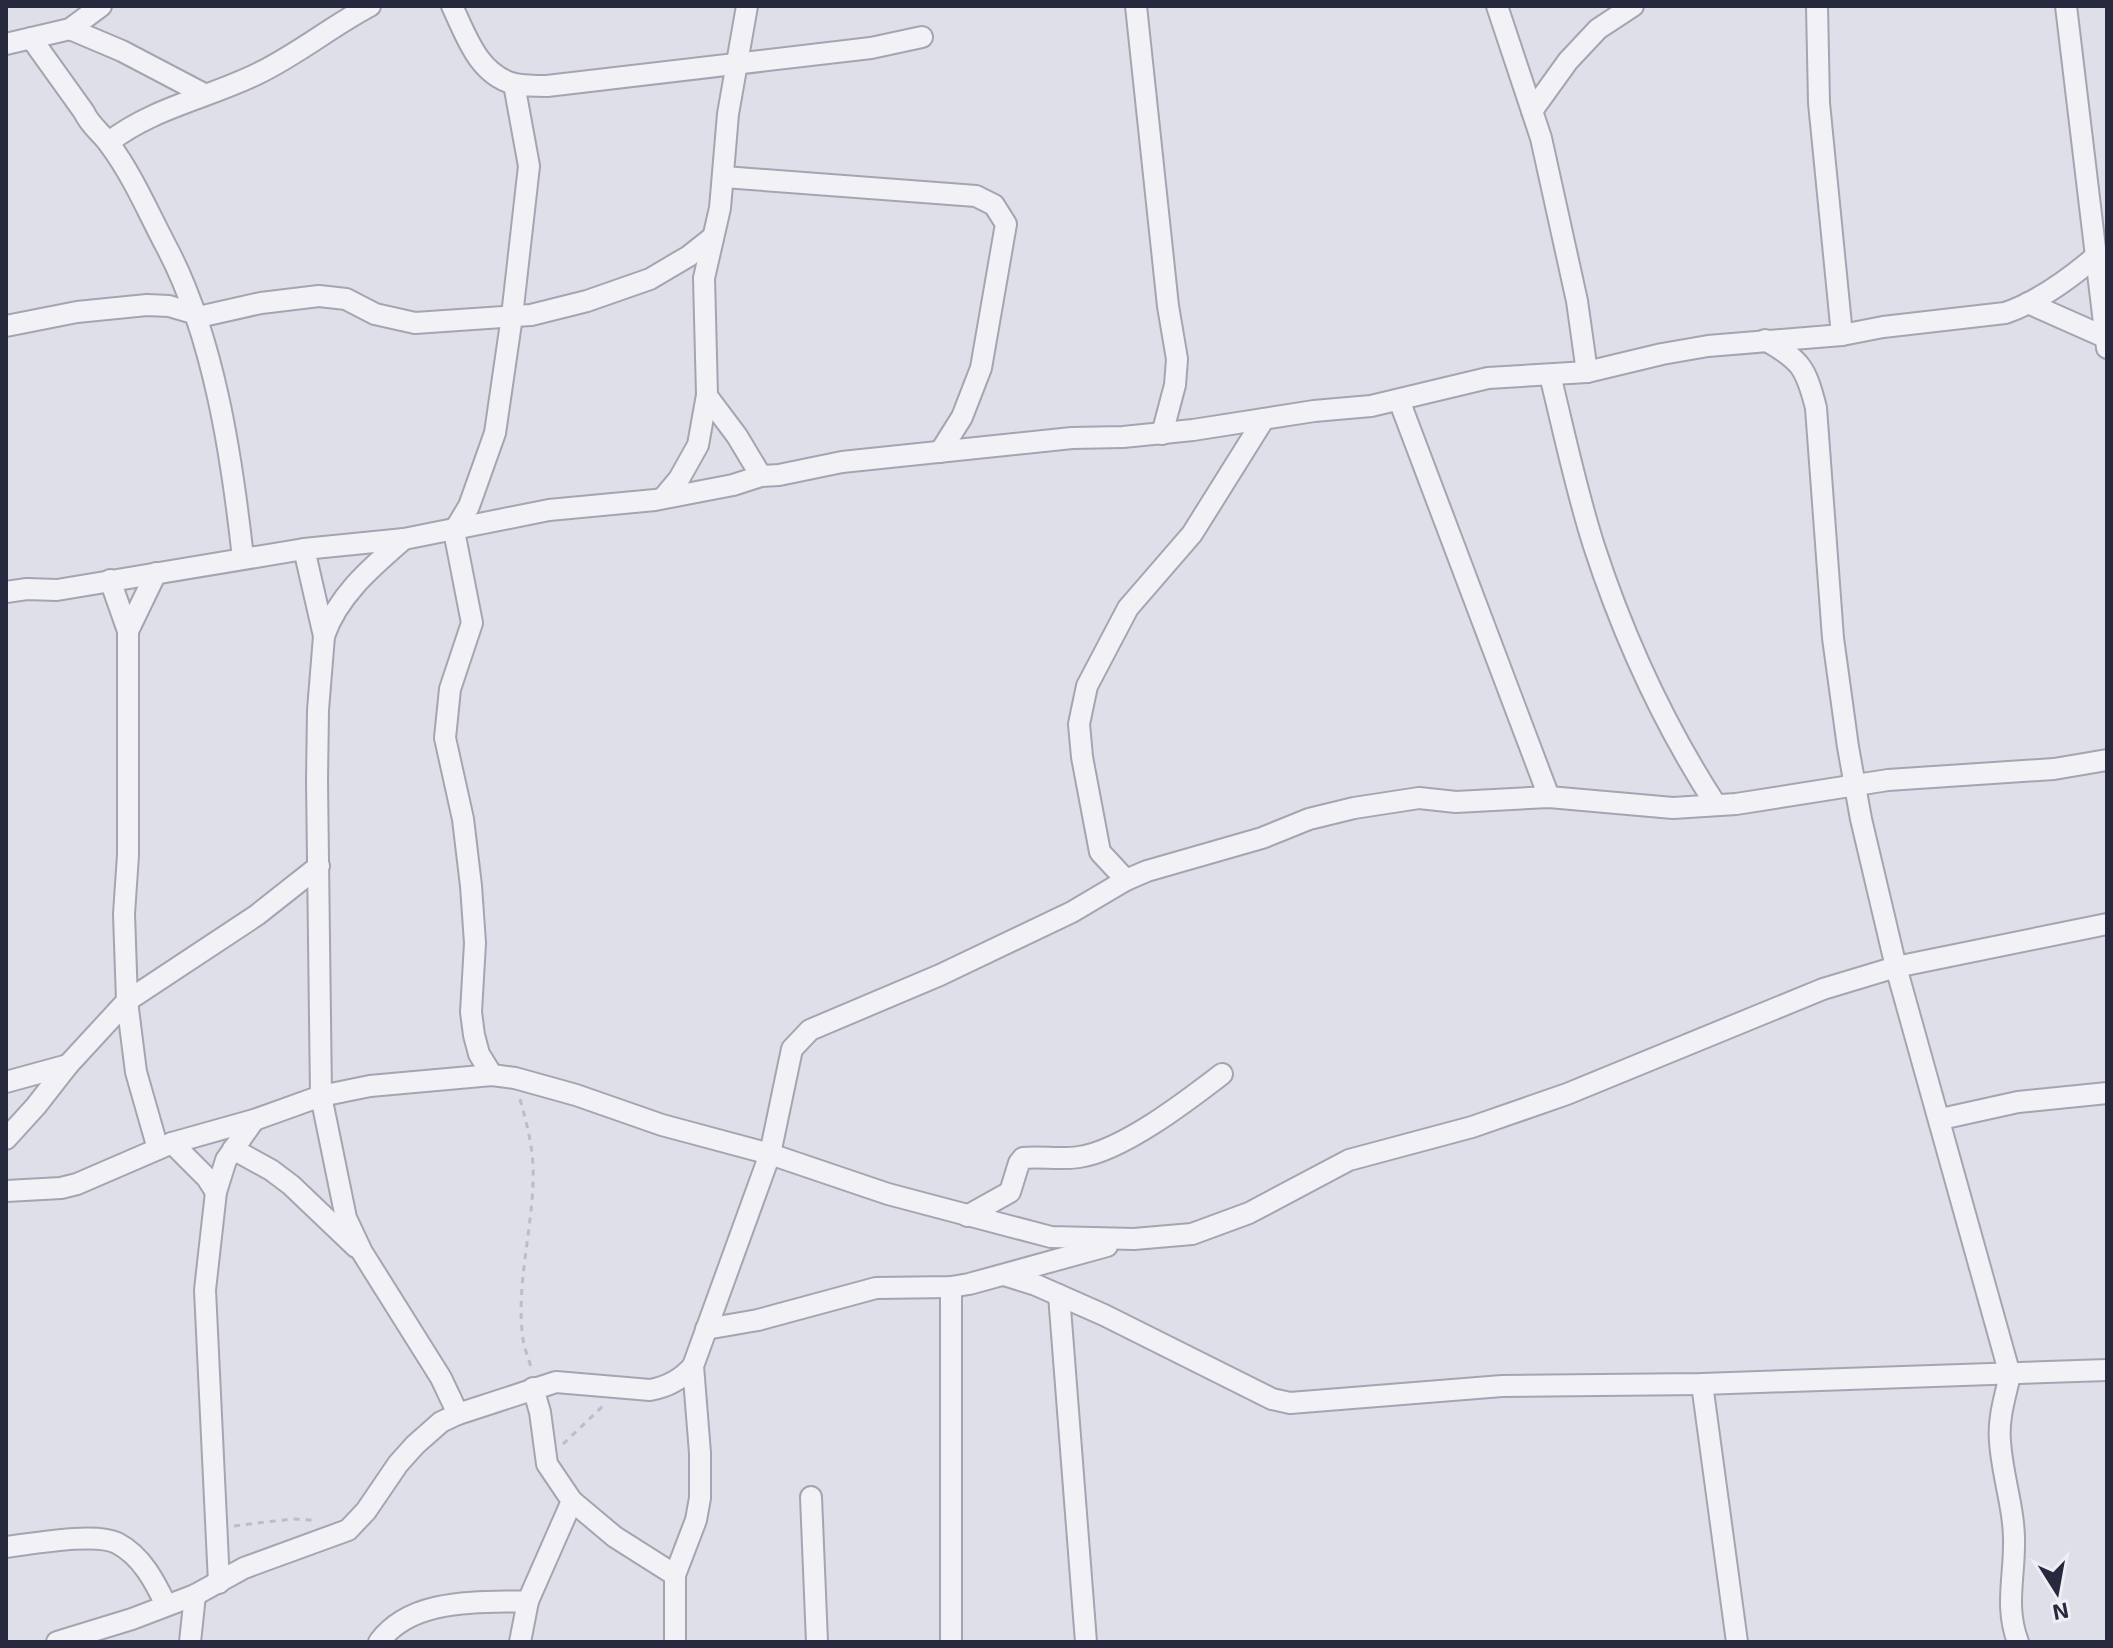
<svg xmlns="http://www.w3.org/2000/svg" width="2113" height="1648" viewBox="0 0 2113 1648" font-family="'Exo 2',sans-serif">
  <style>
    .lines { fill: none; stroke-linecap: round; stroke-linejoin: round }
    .street-casing { stroke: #a3a5b2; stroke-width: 24 }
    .path { stroke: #bcbdc6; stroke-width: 3; stroke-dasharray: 6 6; stroke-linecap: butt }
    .street { stroke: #f1f1f6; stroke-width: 20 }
  </style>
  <rect width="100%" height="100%" fill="#dedfe8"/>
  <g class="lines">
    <g class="street-casing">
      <g id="street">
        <path d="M452 6C466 35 478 75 515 84 525 86 537 86 547 86L871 48 922 37"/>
        <polyline points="1136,6 1168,306 1177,359 1175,385 1162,434"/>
        <polyline points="1497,6 1541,138 1577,301 1587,372"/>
        <polyline points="1817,6 1819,103 1842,335"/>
        <polyline points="2066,6 2107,348"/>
        <polyline points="70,29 122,51 204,94"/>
        <path d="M31 38 84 112C91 127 101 132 110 145 133 176 148 212 166 246 214 336 232 458 243 558"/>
        <polyline points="6,44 70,29 101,6"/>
        <polyline points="1532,111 1568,61 1598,29 1633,6"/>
        <path d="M109 142C154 107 209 98 259 73 298 54 332 26 370 6"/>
        <polyline points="724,177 976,196 994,205 1006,224 981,368 962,417 940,452"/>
        <polyline points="2028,303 2107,338"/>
        <polyline points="6,326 77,312 147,305 169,306 203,316 261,303 319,296 346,299 375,314 415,323 531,315 587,301 650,279 689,256 713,237"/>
        <path d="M1765 340C1801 360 1806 368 1816 408L1833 638 1848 747 1861 819 1896 967 2010 1375C2005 1397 1998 1418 2000 1441 2002 1476 2015 1510 2014 1545 2014 1579 2005 1608 2018 1642"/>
        <path d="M1550 375C1564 432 1576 490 1594 546 1624 638 1664 725 1716 805"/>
        <polyline points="707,396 737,436 761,476"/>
        <polyline points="1399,400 1549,797"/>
        <polyline points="664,497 679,479 698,445 707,395 704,278 720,208 728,114 747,6"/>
        <polyline points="304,549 324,636 318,710 317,781 321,1096 346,1218 362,1252 441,1378 458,1414"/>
        <polyline points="156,573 128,631 128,855 124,914 127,1001 136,1072 158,1149"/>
        <polyline points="110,580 128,631"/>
        <path d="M6 592 27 589 57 590 304 549 404 539 549 510 655 500 733 485 761 476 779 475 842 462 1072 438 1123 437 1193 430 1314 411 1371 406 1488 378 1587 372 1662 354 1708 346 1842 335 1883 327 2005 313C2038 302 2069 279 2095 257"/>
        <path d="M324 636C338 595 373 566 404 539"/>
        <polyline points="1126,880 1100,852 1082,757 1079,724 1087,686 1128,608 1192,534 1264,419"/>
        <polyline points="492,1075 479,1054 474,1035 471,1012 475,943 471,886 463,819 445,738 450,689 472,623 454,531 469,506 495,433 512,316 529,166 514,84"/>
        <polyline points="6,1082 68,1065"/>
        <polyline points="1941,1119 2018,1102 2107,1093"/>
        <polyline points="6,1139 36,1106 68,1065 127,1001 257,915 319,866"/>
        <polyline points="172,1143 207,1178 216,1192"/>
        <polyline points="233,1149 271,1170 291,1185 356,1247"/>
        <polyline points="6,1191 61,1188 77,1184 172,1143 254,1120 321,1096 370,1086 492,1075 515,1078 576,1095 662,1125 770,1154 888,1194 1051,1237 1134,1239 1192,1234 1249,1213 1349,1160 1472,1127 1567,1094 1823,989 1896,967 2107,924"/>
        <path d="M967 1216 1010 1192 1019 1163 1023 1158C1041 1156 1059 1160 1079 1157 1122 1151 1187 1101 1222 1074"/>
        <polyline points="1004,1275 1036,1285 1104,1315 1272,1399 1290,1403 1502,1386 1702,1384 2107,1370"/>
        <polyline points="951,1287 951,1642"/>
        <polyline points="1059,1295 1086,1642"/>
        <polyline points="706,1329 758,1320 876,1288 951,1287 969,1284 1107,1246"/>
        <polyline points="1702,1384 1737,1642"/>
        <polyline points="533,1388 540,1412 547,1464 572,1501 615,1537 675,1575 675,1642"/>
        <polyline points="811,1497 817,1642"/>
        <path d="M6 1547C32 1544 95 1532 117 1543 142 1556 155 1582 166 1605"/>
        <polyline points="675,1575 696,1520 700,1498 700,1453 693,1366 770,1154 792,1049 810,1030 940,975 1072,912 1126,880 1147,871 1262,838 1309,819 1354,808 1419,798 1456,802 1549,797 1673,808 1736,804 1888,780 2054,769 2107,760"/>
        <polyline points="219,1583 205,1290 216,1192 226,1160 254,1120"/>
        <path d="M57 1642 132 1619 195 1595 244 1568 348 1530 366 1511 398 1464 415 1445 441 1422 458 1414 556 1382 650 1390C667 1387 681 1380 693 1366"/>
        <polyline points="190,1642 195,1595"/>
        <path d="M379 1642C412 1597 479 1603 528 1601L572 1501"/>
        <polyline points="520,1642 528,1601"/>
      </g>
    </g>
    <g class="path">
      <path d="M520 1099C526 1121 532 1143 533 1166 535 1223 515 1282 523 1339 524 1349 529 1358 531 1368"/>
      <polyline points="563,1444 604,1405"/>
      <polyline points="234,1526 291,1519 314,1520"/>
    </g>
    <use href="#street" class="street"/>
  </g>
  <rect width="2113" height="1648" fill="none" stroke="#272a3e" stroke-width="16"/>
  <g transform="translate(2057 1592) rotate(169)" stroke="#edeff5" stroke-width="6" paint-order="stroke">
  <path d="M0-6L14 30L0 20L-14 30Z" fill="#272a3e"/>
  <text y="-12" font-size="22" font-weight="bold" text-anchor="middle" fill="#272a3e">N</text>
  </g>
</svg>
